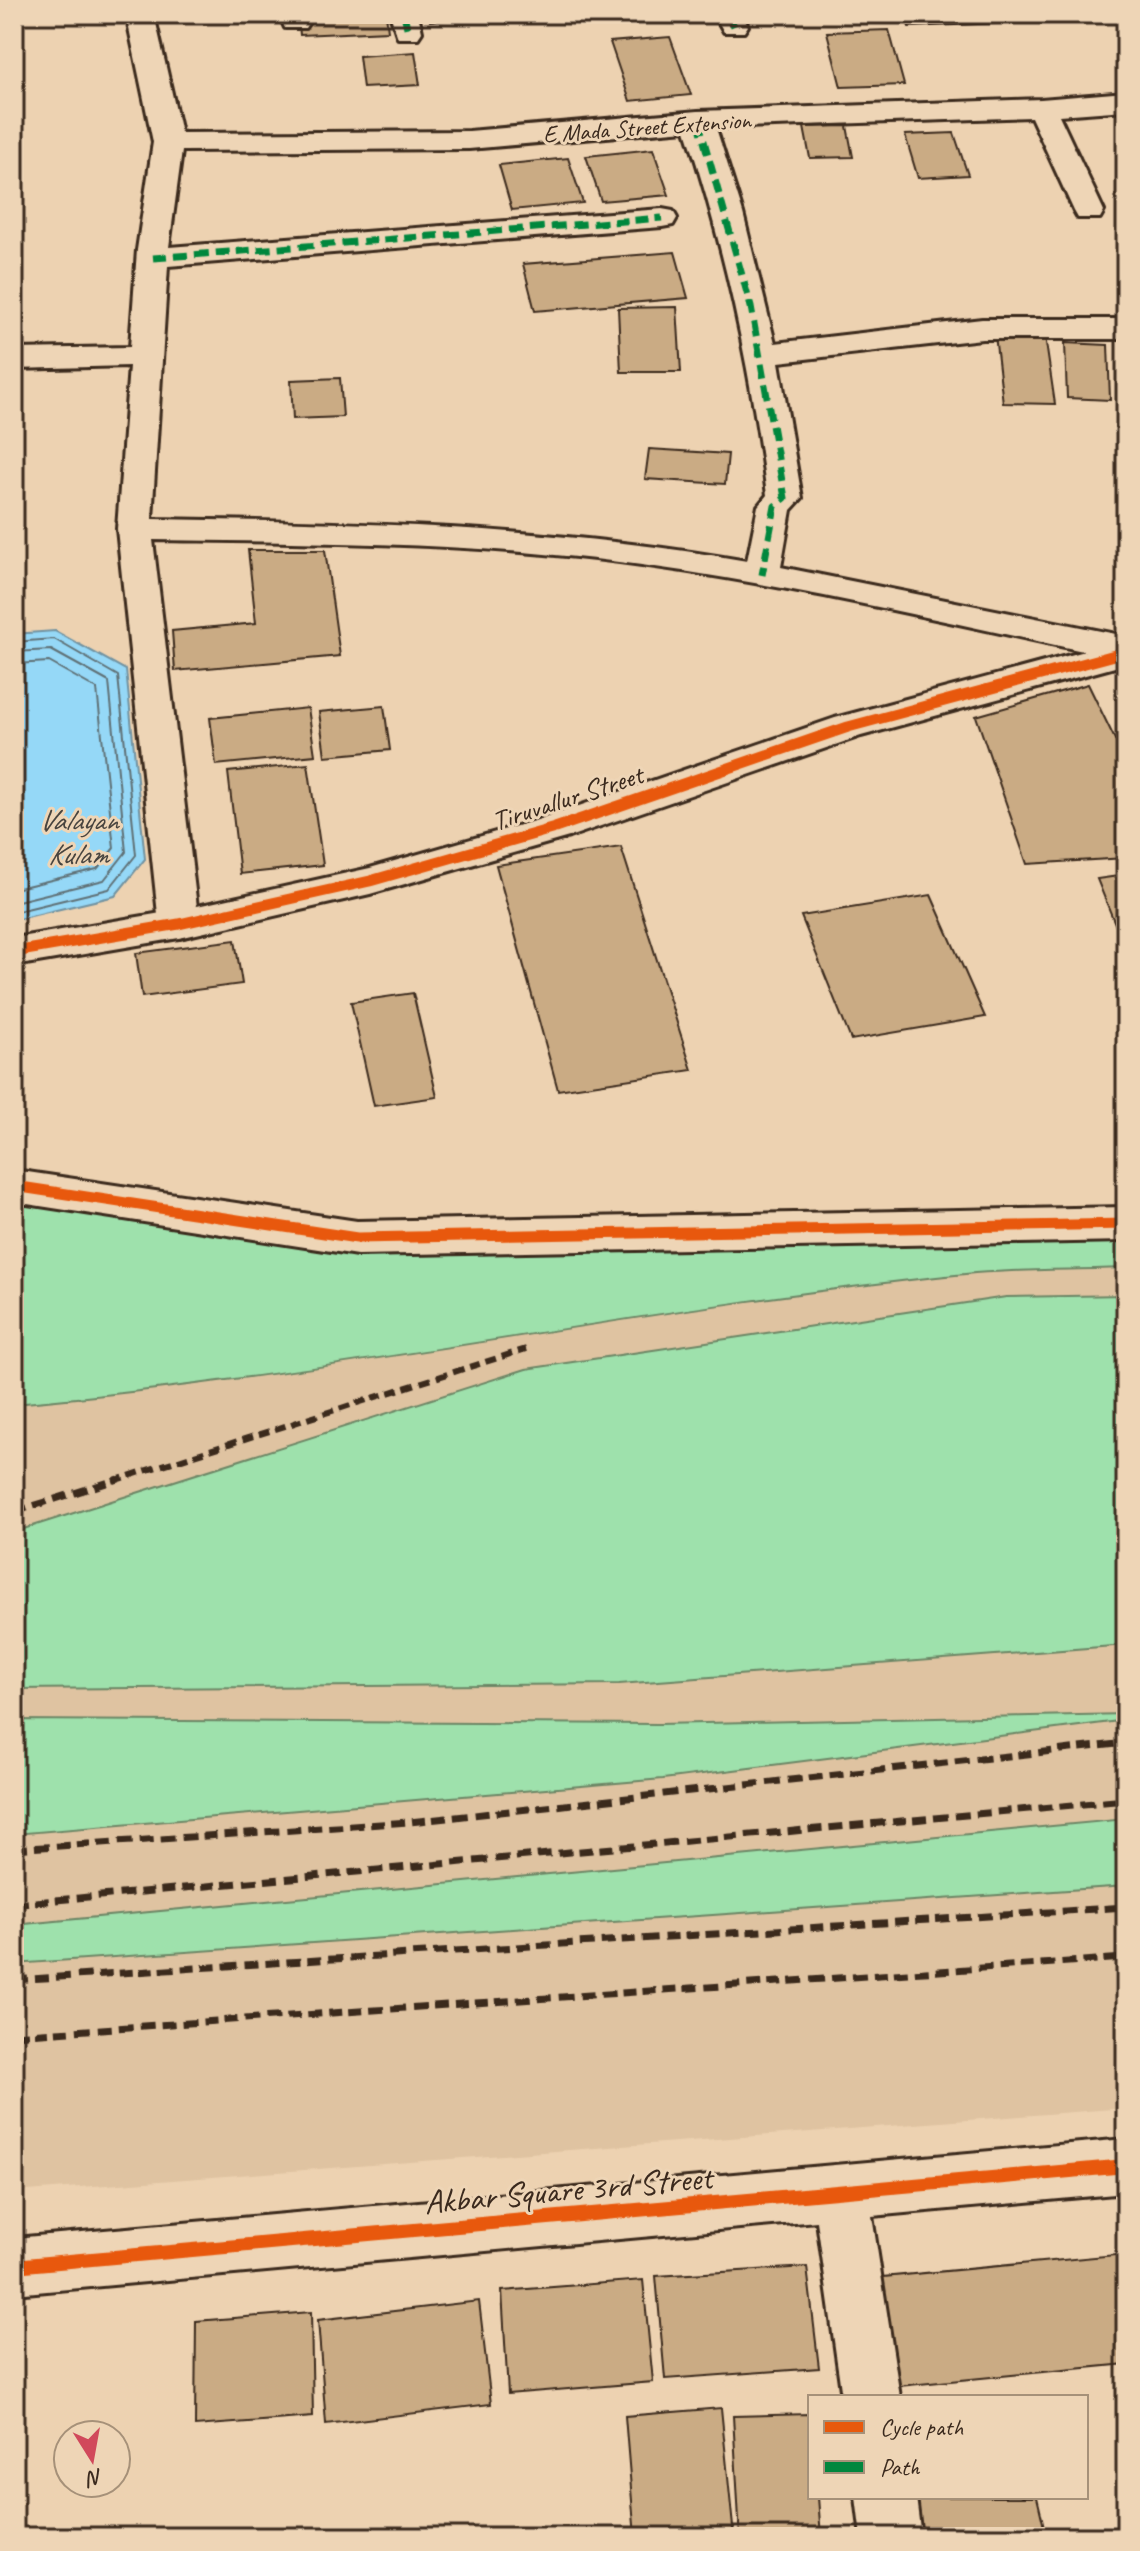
<svg xmlns="http://www.w3.org/2000/svg" width="1140" height="2551" viewBox="0 0 1140 2551" font-family="Caveat,sans-serif">
  <style>
    .built { fill: #dfc3a1 }
    .green { fill: #9ee1ac; stroke: #6c8665; stroke-width: 2 }
    .water { fill: #95d8f7; stroke: #7192a0; stroke-width: 2 }
    .lines { fill: none; stroke-linecap: round; stroke-linejoin: round }
    .shore { stroke: #5f7075; stroke-width: 2 }
    .building { fill: #caab84; stroke: #3b2a1e; stroke-width: 2 }
    .street-casing { stroke: #3b2a1e; stroke-width: 6 }
    .secondary-casing { stroke: #3b2a1e; stroke-width: 6 }
    .street { fill: #eed5b6; fill-rule: evenodd }
    .secondary { fill: #eed5b6; fill-rule: evenodd }
    .rail-far1 { stroke: #3b2a1e; stroke-width: 6; stroke-dasharray: 11 6; stroke-linecap: butt }
    .rail { stroke: #3b2a1e; stroke-width: 7; stroke-dasharray: 14 7; stroke-linecap: butt }
    .quiet { stroke: #00873e; stroke-width: 7; stroke-dasharray: 14 7; stroke-linecap: butt }
    .cycleway-far1-casing { stroke: #eed5b6; stroke-width: 16 }
    .cycleway-casing { stroke: #eed5b6; stroke-width: 19 }
    .cycleway-far1 { stroke: #e8590c; stroke-width: 11 }
    .cycleway { stroke: #e8590c; stroke-width: 14 }
    .labels { text-anchor: middle; stroke-width: 6; stroke-linejoin: round; paint-order: stroke }
    .far-street-label { font-size: 24px; fill: #3b2a1e; stroke: #eed5b6 }
    .street-label { font-size: 28px; fill: #3b2a1e; stroke: #eed5b6 }
    .water-label { font-size: 30px; font-style: italic; fill: #48443f; stroke: #eed5b6 }
    .near-street-label { font-size: 34px; fill: #3b2a1e; stroke: #eed5b6 }
  </style>
  <rect width="100%" height="100%" fill="#edd2b1"/>
  <filter id="ink" filterUnits="userSpaceOnUse"><feTurbulence type="fractalNoise" baseFrequency=".0125" numOctaves="2"/><feDisplacementMap in="SourceGraphic" scale="16" xChannelSelector="R" yChannelSelector="G"/><feConvolveMatrix kernelMatrix="1 2 1 2 8 2 1 2 1" color-interpolation-filters="sRGB"/></filter>
  <g filter="url(#ink)">
    <polygon class="built" points="1126,1242 1126,2108 14,2192 14,1245"/>
    <g class="green">
      <path d="M14 1204 358 1244 1126 1233V1268C1076 1270 1025 1269 975 1273 653 1305 336 1376 14 1404Z"/>
      <polygon points="1126,1295 1126,1645 619,1684 14,1689 14,1532 526,1369 1006,1297"/>
      <polygon points="1126,1714 1126,1720 663,1779 14,1834 14,1720 659,1724"/>
      <polygon points="1126,1819 1126,1886 14,1964 14,1925"/>
    </g>
    <polygon class="water" points="55,631 126,670 145,859 115,896 14,920 14,634"/>
    <g class="lines">
      <g class="shore">
        <polyline points="14,642 54,639 118,676 136,855 109,889 14,912"/>
        <polyline points="14,652 51,650 109,682 126,852 104,880 14,902"/>
        <polyline points="14,664 49,662 97,689 114,848 97,869 14,889"/>
      </g>
    </g>
    <g class="building">
      <polygon points="298,14 386,14 388,31 300,35"/>
      <polygon points="428,14 517,14 517,16 430,21"/>
      <polygon points="904,14 1020,14 1023,22 909,27"/>
      <polygon points="889,30 904,85 841,87 827,32"/>
      <polygon points="670,37 691,95 630,101 610,42"/>
      <polygon points="415,52 420,85 363,88 359,56"/>
      <polygon points="847,126 853,157 810,158 804,127"/>
      <polygon points="954,133 968,175 918,178 905,135"/>
      <polygon points="653,149 669,195 601,201 586,156"/>
      <polygon points="568,158 583,203 512,210 499,165"/>
      <polygon points="675,252 688,298 535,311 523,264"/>
      <polygon points="677,307 681,372 621,372 618,308"/>
      <polygon points="995,335 1045,336 1055,404 1003,403"/>
      <polygon points="1065,343 1108,345 1110,400 1067,398"/>
      <polygon points="340,378 343,417 293,419 291,380"/>
      <polygon points="649,449 728,454 725,484 645,479"/>
      <polygon points="248,550 325,550 340,656 175,671 172,631 256,623"/>
      <polygon points="1088,684 1126,762 1126,858 1027,864 976,716"/>
      <polygon points="384,706 390,750 325,756 319,712"/>
      <polygon points="308,708 315,755 216,765 210,718"/>
      <polygon points="308,764 323,865 240,874 228,772"/>
      <polygon points="621,847 692,1070 558,1090 496,865"/>
      <polygon points="1126,875 1126,951 1097,879"/>
      <polygon points="931,895 985,1017 851,1040 801,916"/>
      <polygon points="235,940 242,984 142,997 136,953"/>
      <polygon points="413,993 437,1097 374,1106 351,1002"/>
      <polygon points="1126,2254 1126,2364 879,2388 862,2279"/>
      <polygon points="807,2267 819,2368 665,2379 656,2276"/>
      <polygon points="643,2280 653,2382 508,2394 502,2291"/>
      <polygon points="479,2301 491,2404 326,2424 318,2320"/>
      <polygon points="311,2312 313,2417 195,2426 196,2321"/>
      <polygon points="721,2408 734,2537 635,2537 625,2416"/>
      <polygon points="810,2414 810,2497 818,2497 821,2537 740,2537 733,2416"/>
      <polygon points="900,2497 1037,2497 1044,2527 974,2537 908,2537"/>
    </g>
    <g class="lines">
      <g class="street-casing">
        <g id="street">
          <path d="M126 14H154L181 133 469 131 698 111 1041 99 1126 92V110L1059 115 1104 211 1100 218H1078L1074 211 1031 117 716 128 743 213 775 343 982 319H1126V339H982L779 362 802 498 791 510 781 567 1126 636V660C950 623 774 580 595 559 448 542 300 542 153 540L199 924 193 934 179 938 165 934 159 924 117 529 129 366 14 369V349L130 347 137 250 153 142ZM686 130C725 249 751 371 767 495L758 506 747 561C550 526 352 522 152 519L168 266 662 227 673 225 677 218 673 211 662 209 169 247 182 151 469 149Z"/>
          <polygon points="279,14 307,14 309,22 305,28 285,28"/>
          <polygon points="390,14 418,14 422,32 418,38 398,38"/>
          <polygon points="714,14 742,14 748,26 744,32 724,32"/>
          <polygon points="1126,2139 1126,2193 872,2216 900,2397 842,2397 817,2221 14,2294 14,2238"/>
          <polygon points="856,2497 916,2497 921,2537 861,2537"/>
        </g>
      </g>
      <g class="secondary-casing">
        <g id="secondary">
          <polygon points="1126,640 1126,664 861,736 569,837 370,894 179,938 14,966 14,938 179,910 370,868 541,819 835,718"/>
          <polygon points="14,1170 357,1221 1126,1207 1126,1241 357,1255 14,1202"/>
        </g>
      </g>
      <use href="#street" class="street"/>
      <use href="#secondary" class="secondary"/>
      <polyline class="rail-far1" points="113,1481 526,1349"/>
      <g class="rail">
        <polyline points="14,1512 119,1479"/>
        <polyline points="14,1849 410,1822 1126,1743"/>
        <polyline points="14,1904 1126,1800"/>
        <polyline points="14,1980 1126,1907"/>
        <polyline points="14,2035 1126,1958"/>
      </g>
      <g class="quiet">
        <polyline points="404,14 408,32"/>
        <polyline points="728,14 734,26"/>
        <polyline points="698,120 751,307 785,498 775,506 762,575"/>
        <polyline points="153,258 662,218"/>
      </g>
      <g class="cycleway-far1-casing">
        <g id="cycleway-far1">
          <polyline points="14,952 179,924 370,881 555,828 848,727 1126,652"/>
          <polyline points="14,1186 357,1238 1126,1224"/>
        </g>
      </g>
      <g class="cycleway-casing">
        <polyline id="cycleway" points="14,2266 1126,2166"/>
      </g>
      <use href="#cycleway-far1" class="cycleway-far1"/>
      <use href="#cycleway" class="cycleway"/>
    </g>
  </g>
  <g class="labels">
    <g class="far-street-label">
      <text transform="translate(647 127) rotate(-4)" y="8">E Mada Street Extension</text>
    </g>
    <g class="street-label">
      <text transform="translate(567 797) rotate(-18)" y="10">Tiruvallur Street</text>
    </g>
    <g class="water-label">
      <text x="78" y="830">Valayan<tspan x="78" dy="34">Kulam</tspan></text>
    </g>
    <g class="near-street-label">
      <text transform="translate(568 2189) rotate(-5)" y="12">Akbar Square 3rd Street</text>
    </g>
  </g>
  <rect width="1140" height="2551" fill="none" stroke="#eed5b6" stroke-width="48"/>
  <rect x="24" y="24" width="1092" height="2503" fill="none" stroke="#3b2a1e" stroke-width="3" filter="url(#ink)"/>
  <rect x="808" y="2395" width="280" height="104" fill="#eed5b6" stroke="#a69179" stroke-width="2"/>
  <rect x="824" y="2421" width="40" height="12" fill="#e8590c" stroke="#a69179" stroke-width="2"/>
  <text x="880" y="2435" font-size="24" fill="#3b2a1e">Cycle path</text>
  <rect x="824" y="2461" width="40" height="12" fill="#00873e" stroke="#a69179" stroke-width="2"/>
  <text x="880" y="2475" font-size="24" fill="#3b2a1e">Path</text>
  <g transform="translate(92 2459) rotate(169)"><circle r="38" fill="#eed5b6" stroke="#a69179" stroke-width="2"/>
  <path d="M0-6L14 30L0 20L-14 30Z" fill="#d1495b"/>
  <text y="-12" font-size="22" font-weight="bold" text-anchor="middle" fill="#3b2a1e">N</text>
  </g>
</svg>
